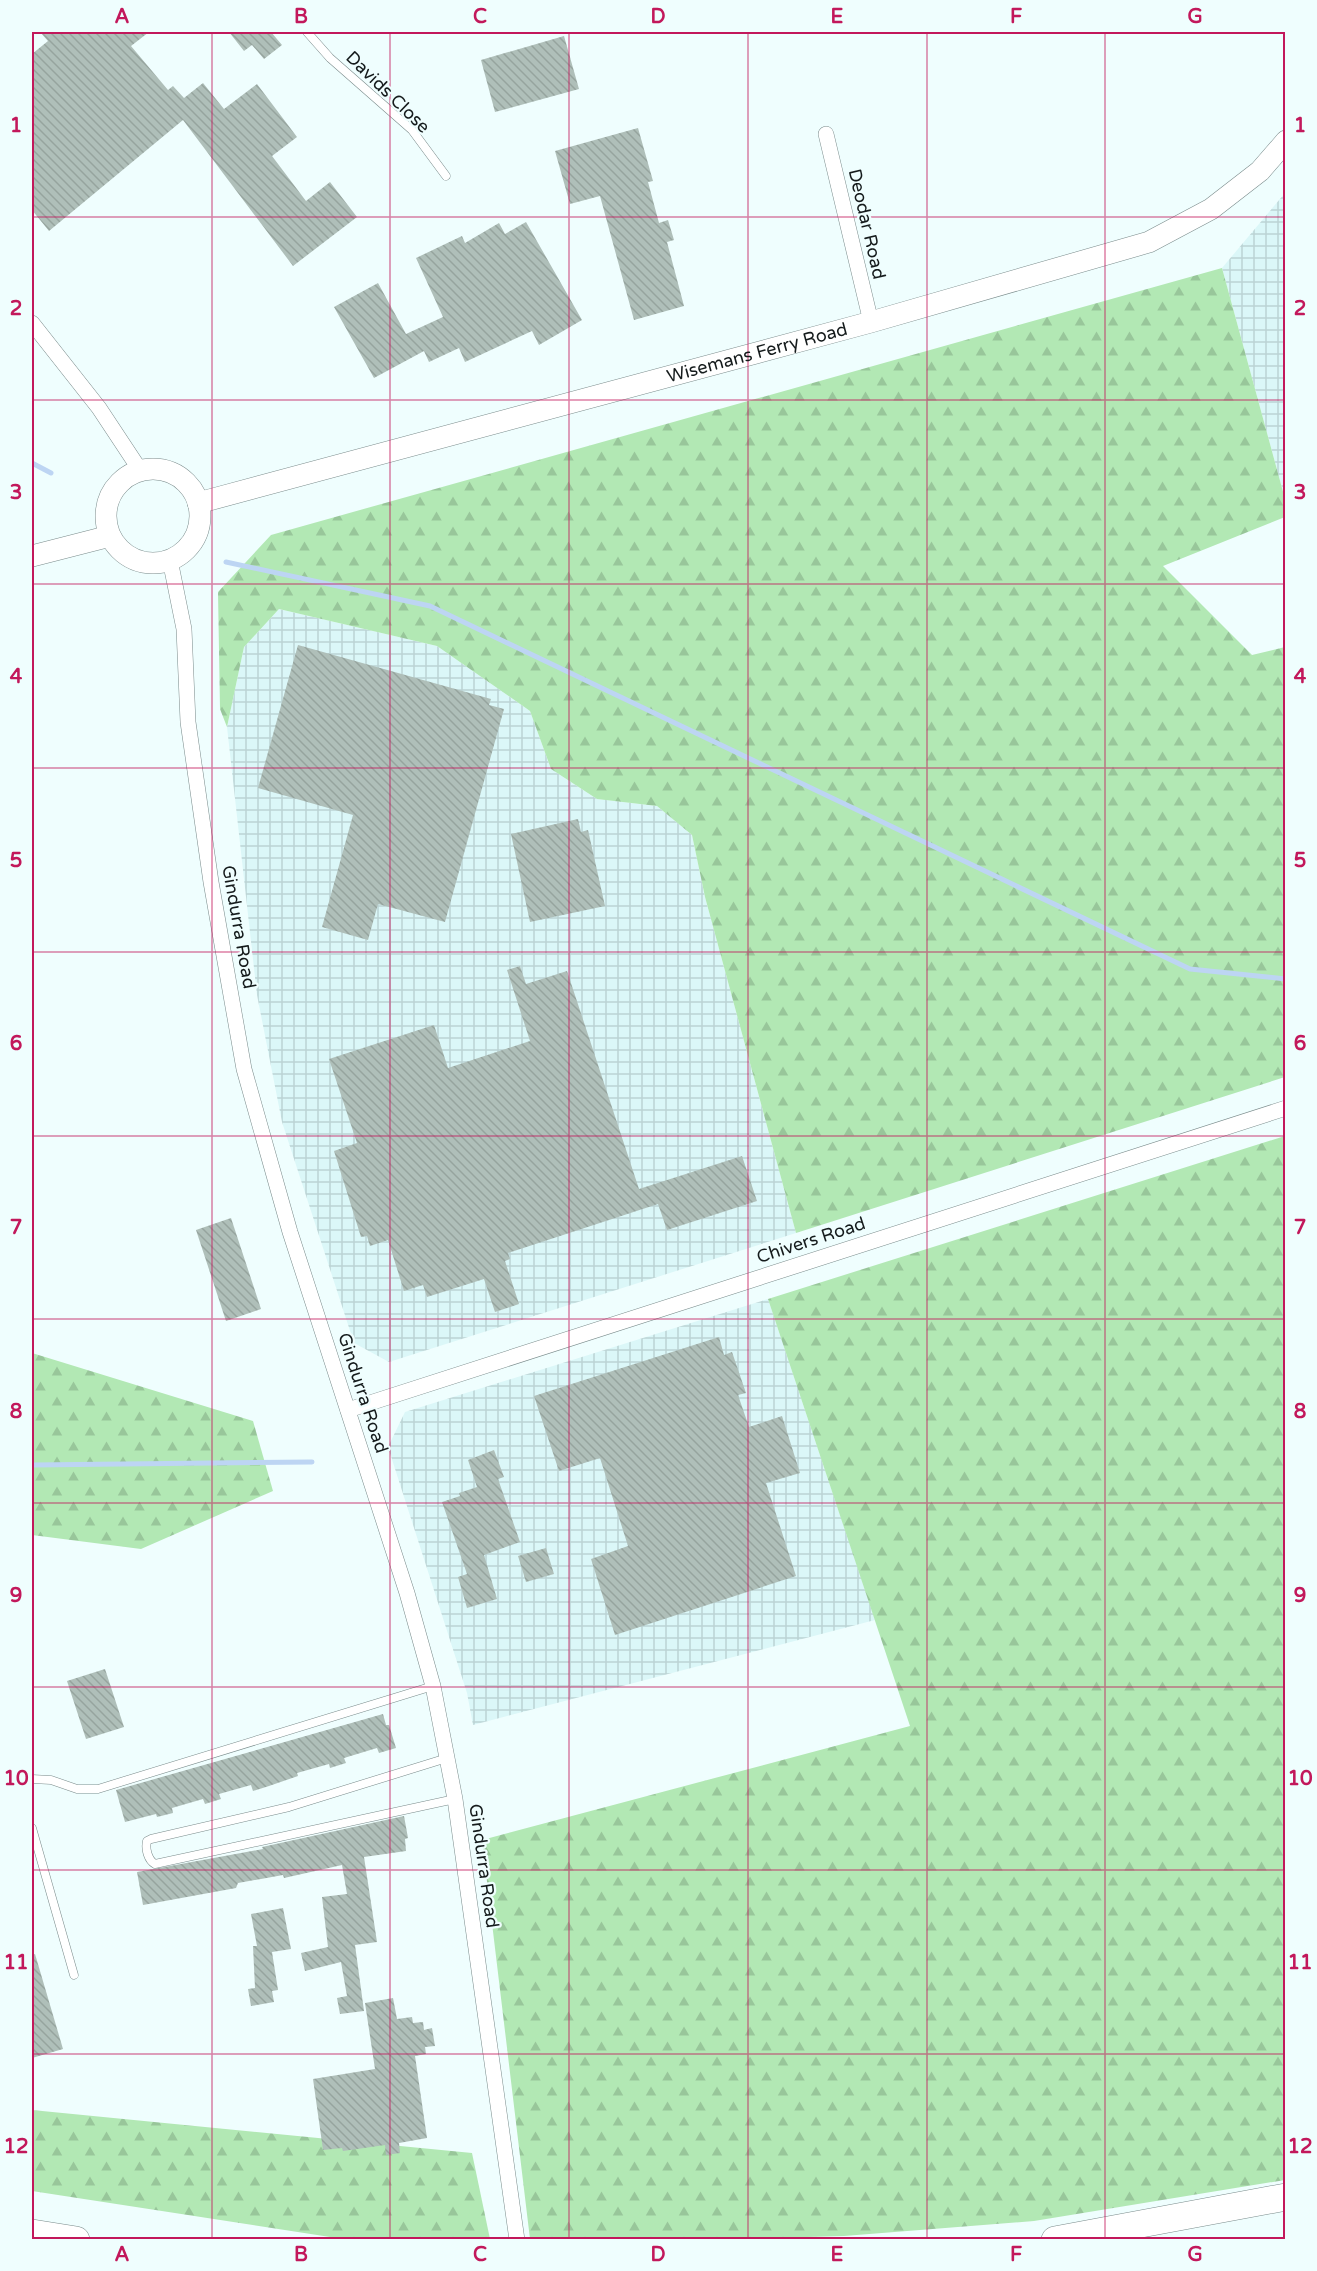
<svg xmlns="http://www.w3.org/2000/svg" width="1317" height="2271" viewBox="0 0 1317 2271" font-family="'Varela Round',sans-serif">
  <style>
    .industrial { fill: url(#industrial-grid) }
    .forest { fill: url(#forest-firs) }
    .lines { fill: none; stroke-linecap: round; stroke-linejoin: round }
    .stream { stroke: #bdd5f3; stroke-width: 5 }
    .building { fill: url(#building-back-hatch) }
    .service-casing { stroke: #7a8b8b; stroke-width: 9 }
    .minor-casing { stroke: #7a8b8b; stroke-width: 16 }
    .secondary-casing { stroke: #7a8b8b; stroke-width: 22 }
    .motorway-casing { stroke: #7a8b8b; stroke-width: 28 }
    .service { stroke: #fff; stroke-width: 8 }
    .minor { stroke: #fff; stroke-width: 15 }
    .secondary { stroke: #fff; stroke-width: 21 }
    .motorway { stroke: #fff; stroke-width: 27 }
    .grid { fill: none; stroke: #c2185b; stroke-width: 1.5; stroke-opacity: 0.55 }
    .labels { text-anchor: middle; stroke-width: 4.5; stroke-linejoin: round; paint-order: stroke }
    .street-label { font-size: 18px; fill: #151b1c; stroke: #effefe }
    .neatline { fill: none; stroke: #c2185b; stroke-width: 2 }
    .grid-label { font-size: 20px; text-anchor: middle; font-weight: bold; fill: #c2185b }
  </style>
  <defs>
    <pattern id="industrial-grid" width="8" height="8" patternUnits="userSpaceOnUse" patternTransform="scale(1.5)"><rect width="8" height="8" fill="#dbf7f8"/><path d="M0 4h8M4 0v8" fill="none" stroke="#bbd3d4"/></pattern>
    <pattern id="forest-firs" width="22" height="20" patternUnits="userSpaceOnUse" patternTransform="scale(1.5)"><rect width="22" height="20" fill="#b2e8b4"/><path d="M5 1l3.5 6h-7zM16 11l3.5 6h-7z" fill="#98c69a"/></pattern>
    <pattern id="building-back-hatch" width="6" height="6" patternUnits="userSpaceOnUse" patternTransform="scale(1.5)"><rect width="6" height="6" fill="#afbfb9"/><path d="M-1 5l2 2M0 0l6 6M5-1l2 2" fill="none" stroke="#96a49e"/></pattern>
  </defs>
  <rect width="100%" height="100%" fill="#effefe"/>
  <g class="industrial">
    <polygon points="1285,193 1285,499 1222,268"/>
    <polygon points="279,609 437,646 530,711 551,769 597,799 657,806 692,835 705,897 796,1233 389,1362 354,1343 282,1122 257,995 227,727 244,647"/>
    <polygon points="768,1299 875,1620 473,1725 467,1693 388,1447 405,1412"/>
  </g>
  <g class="forest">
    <polygon points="1222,268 1285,499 1285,517 1163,566 1252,655 1285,647 1285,1077 796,1233 705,897 692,835 657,806 597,799 551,769 530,711 437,646 279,609 244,647 227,727 220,709 218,592 271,535"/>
    <polygon points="1285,1136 1285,2180 1034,2221 844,2236 690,2240 530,2239 482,1840 910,1726 768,1299"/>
    <polygon points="32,1353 253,1421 273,1491 141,1549 32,1535"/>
    <polygon points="32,2110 472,2153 490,2239 343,2239 32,2191"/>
  </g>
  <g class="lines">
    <g class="stream">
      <polyline points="32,463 51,473"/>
      <polyline points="226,562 430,606 1190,969 1286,979"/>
      <polyline points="32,1465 312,1462"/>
    </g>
  </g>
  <g class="building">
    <polygon points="40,32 149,32 131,46 168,90 173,86 184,98 203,83 224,109 257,84 297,137 272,156 306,201 330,182 357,217 293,266 183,120 49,231 32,210 32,54 48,41"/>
    <polygon points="229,32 271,32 282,45 264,59 252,45 244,51"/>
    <polygon points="564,36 579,89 495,112 481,60"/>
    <polygon points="638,128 653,181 648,182 659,223 668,220 674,240 667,242 684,306 634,320 600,196 570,204 555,151"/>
    <polygon points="526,222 582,320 539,345 532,331 465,362 459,348 429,362 424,351 374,378 334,307 378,283 406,334 443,317 416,258 462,236 465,243 499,223 505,234"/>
    <polygon points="298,645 491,699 489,705 504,709 445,922 378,904 368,940 322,927 353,815 258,788"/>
    <polygon points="578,819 581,832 588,830 605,906 530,922 511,834"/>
    <polygon points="520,966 526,984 567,971 639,1189 742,1156 757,1201 667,1230 658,1204 508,1253 510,1259 505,1261 519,1304 495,1312 484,1279 427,1297 423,1285 404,1291 388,1240 370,1246 367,1236 361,1237 334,1151 357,1143 329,1059 434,1025 448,1068 530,1041 507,970"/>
    <polygon points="231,1218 261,1309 226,1321 196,1230"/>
    <polygon points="719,1337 724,1355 732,1352 746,1393 738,1395 749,1427 782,1416 800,1473 766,1483 796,1576 615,1635 591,1559 628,1546 600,1458 559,1471 534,1396"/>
    <polygon points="494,1450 504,1477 498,1479 520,1542 484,1555 497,1599 467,1608 458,1577 467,1574 442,1502 460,1496 459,1493 477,1487 468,1460"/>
    <polygon points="546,1548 554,1574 526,1582 518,1556"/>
    <polygon points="105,1669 124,1727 86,1739 67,1681"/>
    <polygon points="383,1714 386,1725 389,1725 396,1748 379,1753 377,1748 344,1758 346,1763 330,1768 329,1764 297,1773 298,1776 269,1786 253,1791 251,1785 219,1794 221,1799 205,1804 203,1799 172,1808 173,1813 157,1817 156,1814 125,1822 116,1790"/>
    <polygon points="404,1816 408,1838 405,1839 406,1851 364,1857 377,1942 355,1945 364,2011 340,2014 337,1998 347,1996 341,1962 305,1971 301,1953 328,1947 322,1897 347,1894 342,1865 284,1878 283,1875 238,1883 236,1888 143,1905 137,1872 263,1849 262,1847"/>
    <polygon points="283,1908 291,1949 272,1952 278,1990 272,1991 274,2002 251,2006 248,1989 255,1988 253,1946 257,1946 251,1914"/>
    <polygon points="35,1954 63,2049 32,2058 32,1955"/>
    <polygon points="393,1998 397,2019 412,2017 413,2023 423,2022 424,2030 432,2028 435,2046 425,2047 426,2054 415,2056 427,2138 399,2143 400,2153 386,2155 385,2145 343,2151 342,2148 323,2150 313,2079 375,2069 365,2003"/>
  </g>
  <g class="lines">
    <g class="service-casing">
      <g id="service">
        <polyline points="307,32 330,58 412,130 446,176"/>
        <path d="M447 1758 289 1807 151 1839 147 1841C145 1849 148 1860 155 1864L455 1799"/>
        <polyline points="32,1779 51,1780 77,1789 98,1789 433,1686"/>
        <polyline points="32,1828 74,1975"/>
      </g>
    </g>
    <g class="minor-casing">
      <g id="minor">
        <polyline points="826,134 871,322"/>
        <polyline points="32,323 99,408 140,470"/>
        <polyline points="170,560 184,629 188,722 211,882 244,1069 290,1232 407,1593 433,1686 455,1799 517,2240"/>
        <polyline points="348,1410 1286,1108"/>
      </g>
    </g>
    <g class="secondary-casing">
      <g id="secondary">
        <circle cx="153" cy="516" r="47"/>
        <path id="s1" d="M198 503 871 322 1149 242 1211 209 1260 171 1286 141"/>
        <polyline points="32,556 110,536"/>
      </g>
    </g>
    <g class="motorway-casing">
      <g id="motorway">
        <polyline points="32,2233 76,2240"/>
        <polyline points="1055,2240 1286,2197"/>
      </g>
    </g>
    <use href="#service" class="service"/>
    <use href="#minor" class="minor"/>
    <use href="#secondary" class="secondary"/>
    <use href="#motorway" class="motorway"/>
  </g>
  <path class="grid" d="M212 32V2240M390 32V2240M569 32V2240M748 32V2240M927 32V2240M1105 32V2240M32 217H1286M32 400H1286M32 584H1286M32 768H1286M32 952H1286M32 1136H1286M32 1319H1286M32 1503H1286M32 1687H1286M32 1870H1286M32 2054H1286"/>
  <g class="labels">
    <g class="street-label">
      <text transform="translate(388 92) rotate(44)" y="6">Davids Close</text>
      <text transform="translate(867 224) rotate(77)" y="6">Deodar Road</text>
      <text dy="6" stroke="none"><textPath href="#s1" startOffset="579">Wisemans Ferry Road</textPath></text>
      <text transform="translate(239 927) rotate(80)" y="6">Gindurra Road</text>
      <text transform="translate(811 1240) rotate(-18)" y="6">Chivers Road</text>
      <text transform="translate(363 1393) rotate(72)" y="6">Gindurra Road</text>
      <text transform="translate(484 1866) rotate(82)" y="6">Gindurra Road</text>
    </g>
  </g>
  <rect width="1317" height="2271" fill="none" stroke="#effefe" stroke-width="66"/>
  <rect x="33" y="33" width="1251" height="2205" class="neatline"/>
  <g class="grid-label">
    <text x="122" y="23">A</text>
    <text x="301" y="23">B</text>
    <text x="480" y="23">C</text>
    <text x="658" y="23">D</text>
    <text x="837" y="23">E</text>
    <text x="1016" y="23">F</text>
    <text x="1195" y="23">G</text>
    <text x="16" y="132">1</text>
    <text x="1300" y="132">1</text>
    <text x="16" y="315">2</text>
    <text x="1300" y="315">2</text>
    <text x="16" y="499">3</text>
    <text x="1300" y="499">3</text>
    <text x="16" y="683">4</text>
    <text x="1300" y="683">4</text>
    <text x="16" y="867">5</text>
    <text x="1300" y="867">5</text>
    <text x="16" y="1050">6</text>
    <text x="1300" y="1050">6</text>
    <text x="16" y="1234">7</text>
    <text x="1300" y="1234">7</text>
    <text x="16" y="1418">8</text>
    <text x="1300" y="1418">8</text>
    <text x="16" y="1602">9</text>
    <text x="1300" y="1602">9</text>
    <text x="16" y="1785">10</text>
    <text x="1300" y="1785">10</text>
    <text x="16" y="1969">11</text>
    <text x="1300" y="1969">11</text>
    <text x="16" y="2153">12</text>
    <text x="1300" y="2153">12</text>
    <text x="122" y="2261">A</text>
    <text x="301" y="2261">B</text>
    <text x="480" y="2261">C</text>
    <text x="658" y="2261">D</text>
    <text x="837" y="2261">E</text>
    <text x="1016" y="2261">F</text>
    <text x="1195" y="2261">G</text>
  </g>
</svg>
